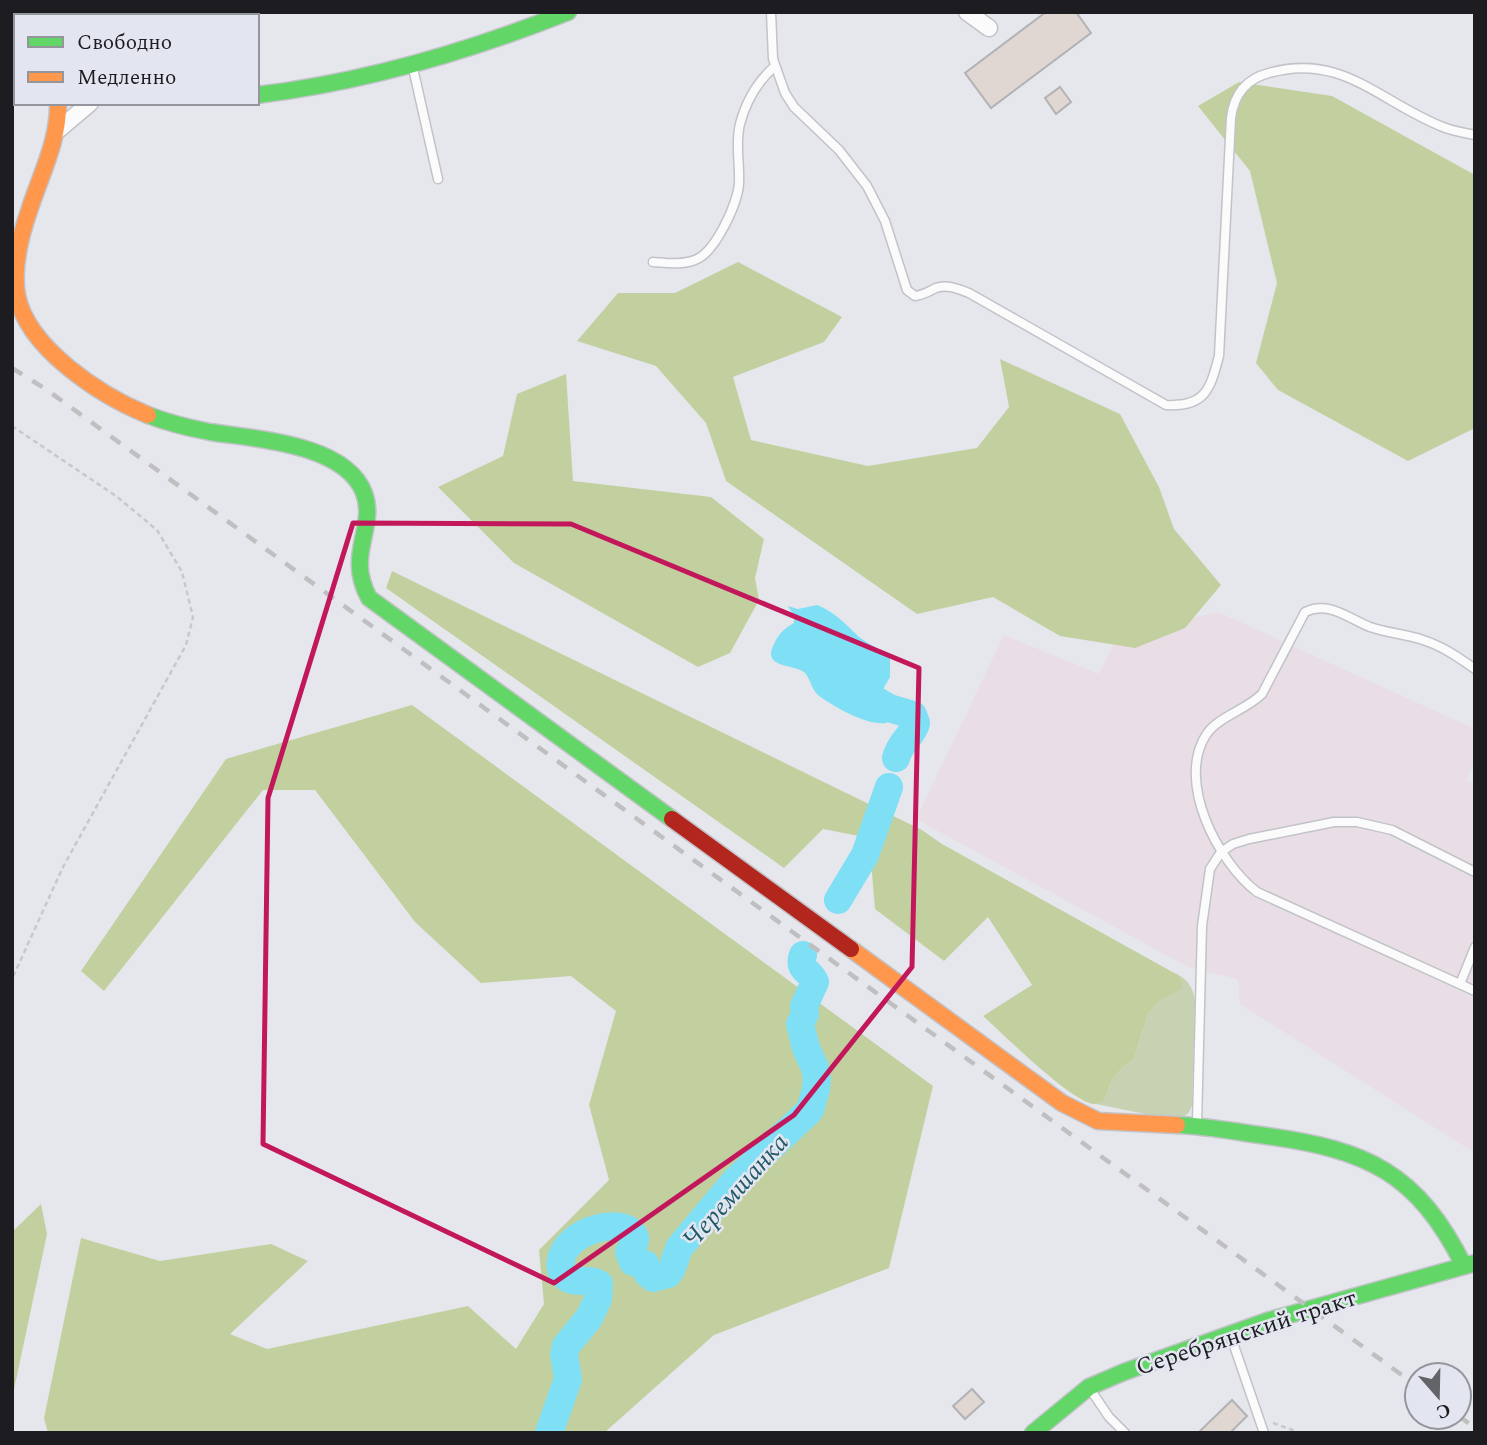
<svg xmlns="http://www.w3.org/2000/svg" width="1487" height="1445" viewBox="0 0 1487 1445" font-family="Spectral,serif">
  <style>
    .industrial { fill: #e9dde6 }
    .green { fill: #c7d2b2 }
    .forest { fill: #c2d0a0 }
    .water { fill: #7edff5 }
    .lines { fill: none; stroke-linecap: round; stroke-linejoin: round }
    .river { stroke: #7edff5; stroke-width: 28 }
    .building { fill: #e0d7d3; stroke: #b2b1b3; stroke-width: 2 }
    .lane-casing { stroke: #c2c3c8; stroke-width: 11 }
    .street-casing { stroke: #c2c3c8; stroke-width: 19 }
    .fast-casing { stroke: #c2c3c8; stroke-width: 19 }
    .slow-casing { stroke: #c2c3c8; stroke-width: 19 }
    .jam-casing { stroke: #c2c3c8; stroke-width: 19 }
    .path { stroke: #c7c8ca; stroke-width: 2.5; stroke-dasharray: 5 3.5; stroke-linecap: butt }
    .lane { stroke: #fbfbfc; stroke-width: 8 }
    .street { stroke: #fbfbfc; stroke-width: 16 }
    .fast { stroke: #63d668; stroke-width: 16 }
    .slow { stroke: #ff974d; stroke-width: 16 }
    .jam { stroke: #b3261e; stroke-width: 16 }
    .rail { stroke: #bfbfc0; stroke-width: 4.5; stroke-dasharray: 12 12; stroke-linecap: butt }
    .marked { fill: none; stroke: #c2185b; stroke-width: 5; stroke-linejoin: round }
    .labels { text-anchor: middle; stroke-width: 5; stroke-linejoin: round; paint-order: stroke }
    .street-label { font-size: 24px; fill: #1d1d21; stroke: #e3e6f0 }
    .water-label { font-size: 26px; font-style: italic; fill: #215a66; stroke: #e3e6f0 }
  </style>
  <rect width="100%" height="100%" fill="#e6e7ed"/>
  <polygon class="industrial" points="1218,612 1475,729 1475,760 1466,780 1475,785 1475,1153 1240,1004 1238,979 1190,968 916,819 1004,635 1099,674 1117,636"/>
  <path class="green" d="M1171 971C1186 978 1192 984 1195 1000L1192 1105C1190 1111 1188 1116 1181 1117 1165 1120 1114 1107 1095 1104L1104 1101 1112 1080 1121 1069 1134 1059 1148 1014 1158 1002 1181 988 1176 974Z"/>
  <g class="forest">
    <polygon points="1239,82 1332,96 1475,175 1475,428 1408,461 1278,390 1256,363 1277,283 1250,171 1198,106"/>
    <polygon points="738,262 842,317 824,342 733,377 751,440 868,466 977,448 1009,407 1000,359 1120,414 1159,487 1174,529 1221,585 1185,628 1135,648 1060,636 993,597 917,614 726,481 706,423 656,366 577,341 618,293 675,293"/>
    <polygon points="566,374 573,481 711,497 764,539 755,578 759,600 730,653 698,667 514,563 438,487 503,456 517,394"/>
    <path d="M392 571 922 830 942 844 1176 974 1182 981 1181 989 1158 1002 1148 1014 1134 1059 1121 1069 1112 1080 1104 1101C1102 1102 1096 1104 1094 1104 1071 1102 1003 1034 983 1016L1032 985 988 917 944 961 875 909 869 838 823 829 784 868 386 588Z"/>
    <polygon points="412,705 933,1086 889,1268 714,1335 604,1433 48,1433 44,1418 81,1238 160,1261 271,1244 308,1261 230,1334 267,1349 468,1306 516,1349 544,1304 539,1250 609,1180 589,1105 616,1011 571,976 481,983 415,922 315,790 263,790 104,991 81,971 226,759"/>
    <polygon points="41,1204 47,1234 12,1399 12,1232"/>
  </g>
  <path class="water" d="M817 605C833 611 846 624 858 636 868 645 881 648 890 659V677L882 691 891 704 887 723C867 726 834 707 818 695 811 689 811 679 804 672 793 664 763 668 773 646 778 635 783 629 794 623V616L788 606 798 609Z"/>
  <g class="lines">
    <g class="river">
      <path d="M874 699 889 708 913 715 916 723C913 736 901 740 896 758"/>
      <polyline points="838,900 865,855 889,787"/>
      <path d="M549 1433 568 1379 564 1354 566 1346 589 1318 598 1299 599 1284C589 1277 574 1286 564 1275 560 1270 560 1265 561 1260 566 1230 626 1214 635 1238 636 1243 631 1248 629 1252L633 1262 645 1264 647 1273 653 1278 668 1274 672 1268 679 1248 735 1181 810 1110 816 1089 817 1079 815 1068 806 1048 800 1024 805 1014 804 1006 815 982C810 970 797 970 803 955"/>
    </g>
  </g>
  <g class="building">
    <polygon points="1046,12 1076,12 1091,33 991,108 965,73"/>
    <polygon points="1060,87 1071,102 1056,114 1045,98"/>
    <polygon points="972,1389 984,1402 965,1419 953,1406"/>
    <polygon points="1232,1400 1247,1416 1230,1433 1198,1433"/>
  </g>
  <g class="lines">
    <g class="lane-casing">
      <g id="lane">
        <path d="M771 12 773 59 785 93 794 107 839 150 867 186 885 221 907 290 915 296C924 295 927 292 936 288 947 284 958 289 969 293L1166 405C1205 407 1210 390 1219 356L1231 118C1234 95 1245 79 1269 73 1342 52 1381 103 1443 127 1453 131 1464 133 1475 135"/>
        <polyline points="413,68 438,179"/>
        <path d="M653 262C667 263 682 265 695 260 715 253 738 203 739 183 740 164 735 143 740 124 746 101 758 81 775 66"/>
        <path d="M1475 669C1458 657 1442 646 1423 640 1406 634 1387 633 1370 627 1349 619 1329 600 1305 612L1262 694C1246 710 1217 717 1206 735 1176 782 1218 862 1257 892L1475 991"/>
        <polyline points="1460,984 1475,947"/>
        <polyline points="1197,1123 1202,926 1210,869 1221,852 1233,844 1249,839 1334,822 1357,822 1392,830 1475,872"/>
        <polyline points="1231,1337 1264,1433"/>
        <polyline points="1090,1389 1109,1417 1125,1433"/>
      </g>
    </g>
    <g class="street-casing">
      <g id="street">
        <polyline points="35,12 36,16"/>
        <polyline points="109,12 113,16"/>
        <polyline points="967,12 989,28"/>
        <polyline points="57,131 90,103"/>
      </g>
    </g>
    <g class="fast-casing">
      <g id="fast">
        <path d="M257 95C365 82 467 52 568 12"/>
        <path d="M148 415C168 423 189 428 210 432 254 439 345 443 364 493 377 528 345 554 369 598L672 819"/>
        <path d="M1177 1125C1207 1126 1237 1132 1267 1136 1367 1150 1417 1172 1464 1266"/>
        <polyline points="1033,1433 1089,1387 1124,1372 1267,1321 1475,1263"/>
      </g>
    </g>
    <g class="slow-casing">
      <g id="slow">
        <path d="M58 103C59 141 40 176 29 211 20 237 12 267 17 295 27 348 101 396 148 415"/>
        <polyline points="851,949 1062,1103 1098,1121 1177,1125"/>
      </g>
    </g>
    <g class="jam-casing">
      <polyline id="jam" points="672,819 851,949"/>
    </g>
    <g class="path">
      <polyline points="12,426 116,496 157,530 182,572 193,617 186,645 63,867 12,979"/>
      <polyline points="1273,1423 1301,1433"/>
    </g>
    <use href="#lane" class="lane"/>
    <use href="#street" class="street"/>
    <use href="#fast" class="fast"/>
    <use href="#slow" class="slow"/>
    <use href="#jam" class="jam"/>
    <g class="rail">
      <polyline points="12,368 47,390 1417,1386"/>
      <polyline points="1459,1416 1475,1428"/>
    </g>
  </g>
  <path class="marked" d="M353 523 571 524 919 668 912 967 794 1115 554 1283 263 1144 268 798Z"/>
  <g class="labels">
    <g class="street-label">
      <text transform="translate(1246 1332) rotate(-18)" y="8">Серебрянский тракт</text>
    </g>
    <g class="water-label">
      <text transform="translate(735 1190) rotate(-48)" y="9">Черемшанка</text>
    </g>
  </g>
  <rect width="1487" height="1445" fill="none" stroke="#1d1d21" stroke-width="28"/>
  <rect x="14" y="14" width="245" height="91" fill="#e3e6f0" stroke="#94969d" stroke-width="2"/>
  <rect x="28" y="37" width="35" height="10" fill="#63d668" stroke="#94969d" stroke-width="2"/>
  <text x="77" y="49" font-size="21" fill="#1d1d21">Свободно</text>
  <rect x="28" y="72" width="35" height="10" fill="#ff974d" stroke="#94969d" stroke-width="2"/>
  <text x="77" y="84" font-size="21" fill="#1d1d21">Медленно</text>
  <g transform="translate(1438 1396) rotate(160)"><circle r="33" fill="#e3e6f0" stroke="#94969d" stroke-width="2"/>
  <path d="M0-5L12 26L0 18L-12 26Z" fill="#636468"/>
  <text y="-10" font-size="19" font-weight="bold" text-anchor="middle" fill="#1d1d21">С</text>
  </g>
</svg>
